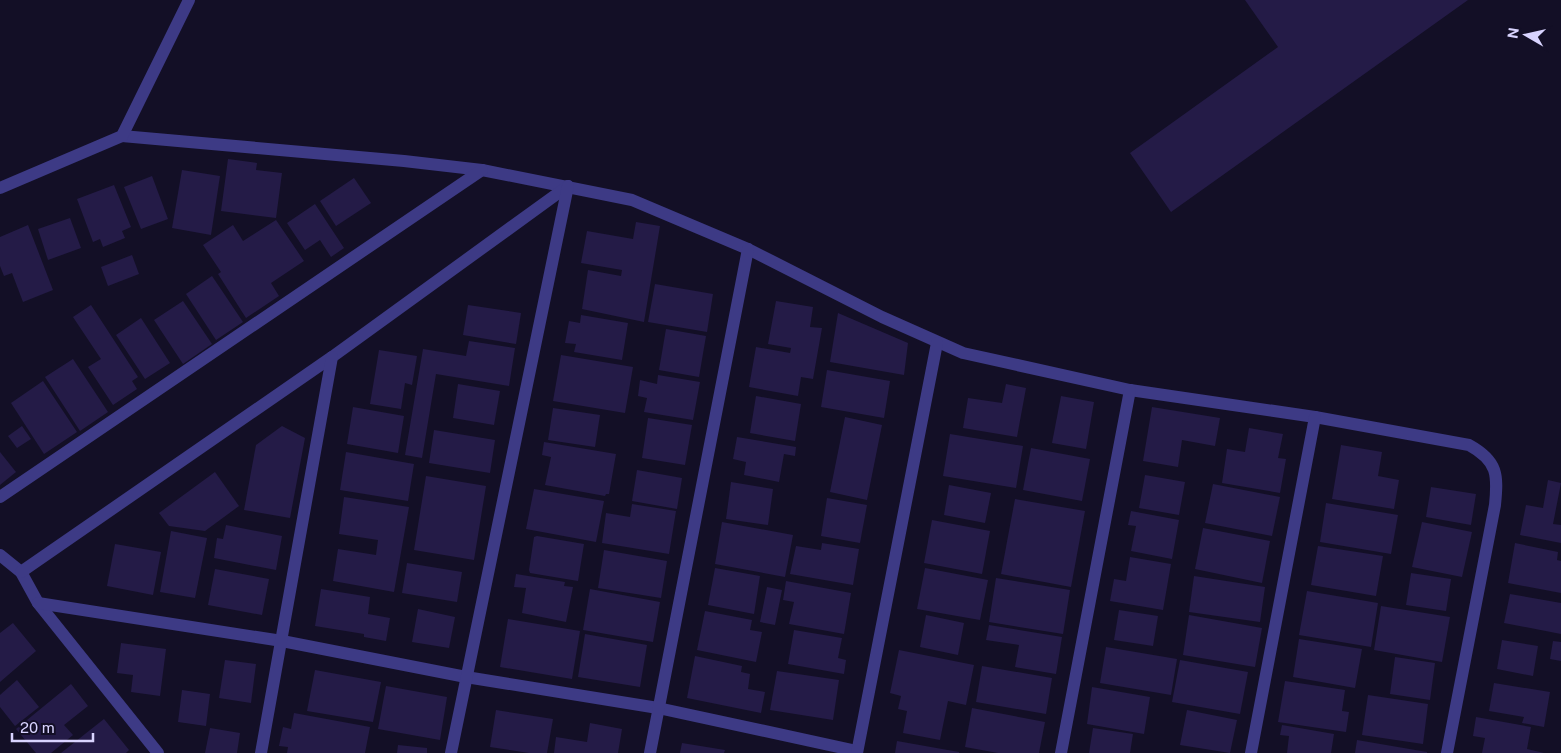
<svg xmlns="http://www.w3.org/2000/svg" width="1561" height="753" viewBox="0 0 1561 753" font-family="'Public Sans',sans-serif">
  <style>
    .building { fill: #241b47 }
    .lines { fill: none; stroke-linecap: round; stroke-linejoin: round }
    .street { stroke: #3d3a85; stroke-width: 12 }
  </style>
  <rect width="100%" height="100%" fill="#130f26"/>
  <g class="building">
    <polygon points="1245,0 1468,0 1171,212 1130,153 1278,47"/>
    <polygon points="228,159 257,163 256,170 282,173 276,218 221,211"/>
    <polygon points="182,170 220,176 211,235 172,228"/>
    <polygon points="152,176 168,219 141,229 124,187"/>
    <polygon points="354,178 371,203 336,226 320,201"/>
    <polygon points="114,185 131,227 122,231 125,238 103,247 100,239 93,242 77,199"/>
    <polygon points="315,204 344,248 331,257 320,240 305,250 287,223"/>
    <polygon points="70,218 81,248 48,260 38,229"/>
    <polygon points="276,220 304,261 271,283 279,296 246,318 218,274 221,272 203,245 233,225 243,241"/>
    <polygon points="636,222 660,226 644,322 582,309 588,270 621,276 622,270 581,263 587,231 633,239"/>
    <polygon points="28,225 53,290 23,302 12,273 4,276 0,266 0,237"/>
    <polygon points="132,255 139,274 108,286 101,267"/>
    <polygon points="212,276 243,322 216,340 186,294"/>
    <polygon points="655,284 713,294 707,332 648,322"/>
    <polygon points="183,301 212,344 183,364 154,320"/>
    <polygon points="776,301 813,307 810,327 822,328 813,379 801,377 798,396 749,387 756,347 790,353 791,348 768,344"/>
    <polygon points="91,305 138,377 132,381 137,389 113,405 88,367 101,359 73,317"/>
    <polygon points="468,305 521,313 516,344 463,335"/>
    <polygon points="838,313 908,343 904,375 830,362"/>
    <polygon points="581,315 628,323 622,360 574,352 576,344 565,343 569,321 580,323"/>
    <polygon points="141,318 170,363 145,379 116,335"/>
    <polygon points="666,329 706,336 699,377 659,370"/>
    <polygon points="469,341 515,348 509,386 436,374 422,458 405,455 423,349 466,356"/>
    <polygon points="379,350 417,356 412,385 405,383 401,409 370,404"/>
    <polygon points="561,355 633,367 625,413 553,401"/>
    <polygon points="73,359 108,412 80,431 45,377"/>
    <polygon points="827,370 890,381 884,418 821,407"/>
    <polygon points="658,375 700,382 693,420 644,412 647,398 638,396 640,380 657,384"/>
    <polygon points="43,381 77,432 44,454 11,403"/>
    <polygon points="458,384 500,391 494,425 453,418"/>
    <polygon points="1006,384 1026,388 1017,437 963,428 968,398 1002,403"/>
    <polygon points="756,396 801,404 795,441 750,433"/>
    <polygon points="1061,396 1094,402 1086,449 1052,443"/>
    <polygon points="353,407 404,416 398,453 347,444"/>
    <polygon points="1152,407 1220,418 1215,446 1182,440 1178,467 1143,461"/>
    <polygon points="553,408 600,415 595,447 548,440"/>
    <polygon points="845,417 882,425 867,500 830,492"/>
    <polygon points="648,418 692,425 685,465 642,458"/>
    <polygon points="22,426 31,439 17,448 8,436"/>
    <polygon points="282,426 305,438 290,518 244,510 256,445"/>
    <polygon points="1249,428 1283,434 1278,458 1286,459 1280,493 1222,483 1227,449 1245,452"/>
    <polygon points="434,430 495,440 490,473 429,463"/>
    <polygon points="950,434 1023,446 1016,488 943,476"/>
    <polygon points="737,437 796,447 795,456 784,454 779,482 744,475 746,462 733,459"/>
    <polygon points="544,442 616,454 609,494 606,494 605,496 545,485 551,457 542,455"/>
    <polygon points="1341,445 1382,452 1378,476 1399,480 1394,509 1332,499"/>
    <polygon points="1031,448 1090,459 1082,501 1023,490"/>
    <polygon points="0,452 16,472 0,485"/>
    <polygon points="346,452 414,464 408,501 340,490"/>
    <polygon points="637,470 682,478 677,509 632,501"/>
    <polygon points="215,472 239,506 205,531 169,526 159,513"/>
    <polygon points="1145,475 1185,482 1179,515 1139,508"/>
    <polygon points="426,476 486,486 474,560 414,550"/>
    <polygon points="1548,480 1561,483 1553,524 1561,525 1561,543 1520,535 1526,505 1543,508"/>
    <polygon points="731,482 773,489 768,525 726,519"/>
    <polygon points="1213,484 1280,497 1272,536 1205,523"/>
    <polygon points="949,485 991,493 985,523 944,515"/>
    <polygon points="1431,487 1476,494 1471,525 1426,517"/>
    <polygon points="534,489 604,501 596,542 526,529"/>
    <polygon points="344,497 409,507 394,592 333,581 338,549 376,555 378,540 339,534"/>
    <polygon points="827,498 867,505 860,543 821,536"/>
    <polygon points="1015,499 1085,511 1071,587 1001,574"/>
    <polygon points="1326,503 1398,515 1391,554 1320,542"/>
    <polygon points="632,504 676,511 669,554 602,543 606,513 630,517"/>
    <polygon points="1131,511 1179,520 1172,559 1131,551 1136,526 1128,525"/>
    <polygon points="932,520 990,531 982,574 924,563"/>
    <polygon points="722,522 793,535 785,577 715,564"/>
    <polygon points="1422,522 1472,532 1462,577 1412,567"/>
    <polygon points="226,525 282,536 276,570 214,558 217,538 223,539"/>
    <polygon points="1203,528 1270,541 1262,583 1195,569"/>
    <polygon points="171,531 207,538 195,598 160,592"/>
    <polygon points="537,536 584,544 578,581 530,573 529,570 534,537"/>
    <polygon points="822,543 859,549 853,585 790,574 796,546 821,550"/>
    <polygon points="1515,543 1558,552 1557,560 1561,561 1561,593 1508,583"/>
    <polygon points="115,544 161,552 153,595 107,586"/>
    <polygon points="1318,546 1383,556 1376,596 1311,585"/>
    <polygon points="604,550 667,561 661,598 598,588"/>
    <polygon points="1130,557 1171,564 1163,610 1110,601 1114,579 1126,581"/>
    <polygon points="407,563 462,572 457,602 402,593"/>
    <polygon points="715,568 760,576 754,614 708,605"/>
    <polygon points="925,568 988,580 980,620 917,609"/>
    <polygon points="215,569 269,579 262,615 208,605"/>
    <polygon points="1411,573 1451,579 1446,611 1406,605"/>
    <polygon points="516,574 565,582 564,586 573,587 566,622 522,613 526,588 514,587"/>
    <polygon points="1194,576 1265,587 1260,622 1189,612"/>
    <polygon points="996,578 1070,590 1063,634 989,622"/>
    <polygon points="786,581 851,593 844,634 789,624 794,602 783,600"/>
    <polygon points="767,587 782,590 775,625 760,622"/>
    <polygon points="321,589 370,597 368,614 390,618 386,641 364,637 364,634 315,626"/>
    <polygon points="590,589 660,602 653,642 583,630"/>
    <polygon points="1307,591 1378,603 1371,647 1299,635"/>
    <polygon points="1510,594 1561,603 1561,634 1504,623"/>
    <polygon points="1381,606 1450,617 1442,662 1374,650"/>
    <polygon points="418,609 455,617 449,648 412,642"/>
    <polygon points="1119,610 1158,616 1153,646 1114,640"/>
    <polygon points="705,611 752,620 750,630 762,632 756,662 697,650"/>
    <polygon points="926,615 964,623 958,655 920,647"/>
    <polygon points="1189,615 1262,628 1255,667 1183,655"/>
    <polygon points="508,619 580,631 572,679 500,667"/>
    <polygon points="13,623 36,651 0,682 0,633"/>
    <polygon points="989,625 1062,637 1056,674 1015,667 1019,645 986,640"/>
    <polygon points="794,630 842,638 838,658 846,660 844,674 788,664"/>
    <polygon points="585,634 647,645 640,687 578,677"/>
    <polygon points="1299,639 1362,649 1355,688 1293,677"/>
    <polygon points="1502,640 1538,646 1533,676 1497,669"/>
    <polygon points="1553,641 1561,642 1561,661 1550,659"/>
    <polygon points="121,643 166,649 160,696 131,692 133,675 117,673"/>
    <polygon points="1106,647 1177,659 1171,695 1100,683"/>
    <polygon points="899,650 974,665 966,705 948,701 940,740 903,733 907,711 898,709 901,696 890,693"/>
    <polygon points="695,656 742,666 741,672 750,674 748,689 765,692 761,713 687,698"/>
    <polygon points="1395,657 1435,663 1430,700 1390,694"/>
    <polygon points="225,660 256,664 251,703 219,698"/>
    <polygon points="1180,660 1248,672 1240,714 1172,702"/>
    <polygon points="982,666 1052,678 1046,714 976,702"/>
    <polygon points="315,670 381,682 373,722 307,711"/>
    <polygon points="777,671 839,680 833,720 770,710"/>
    <polygon points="17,680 39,707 15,726 0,707 0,695"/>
    <polygon points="1285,681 1345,690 1342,711 1349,712 1346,732 1278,722"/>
    <polygon points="1494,683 1550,692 1544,727 1522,723 1524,717 1489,711"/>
    <polygon points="71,684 88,706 64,725 73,735 51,753 36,753 16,729"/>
    <polygon points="386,686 447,697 440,740 378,729"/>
    <polygon points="1092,687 1150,697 1144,734 1087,724"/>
    <polygon points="182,690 210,694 206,726 178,722"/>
    <polygon points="1368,695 1428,704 1423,744 1362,735"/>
    <polygon points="972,708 1045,722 1039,753 998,753 965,747"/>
    <polygon points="496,710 553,719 547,753 529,753 490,747"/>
    <polygon points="1187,710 1237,720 1230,753 1180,745"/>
    <polygon points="294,713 370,727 365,753 287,753 288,747 279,746 283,727 291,729"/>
    <polygon points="1476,717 1531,727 1527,749 1544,753 1482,753 1485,738 1473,736"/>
    <polygon points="104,719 129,750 126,753 61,753"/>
    <polygon points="590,723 622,729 618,753 554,753 556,737 587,742"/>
    <polygon points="1282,725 1334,734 1331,753 1287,753 1289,736 1280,735"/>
    <polygon points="210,728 240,733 237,753 205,753"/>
    <polygon points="1093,728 1133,734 1130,753 1089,753"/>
    <polygon points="1357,740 1427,752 1427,753 1355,753"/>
    <polygon points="897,741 959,752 959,753 895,753"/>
    <polygon points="682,743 725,750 724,753 680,753"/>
    <polygon points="398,745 427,748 427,753 397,753"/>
  </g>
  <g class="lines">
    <g class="street">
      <path d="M122 136 404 161 482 170 632 200 748 249 882 317 963 353 1130 390 1315 417 1469 445C1498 461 1498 475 1495 505L1447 753"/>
      <polyline points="0,188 122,136 189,0"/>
      <polyline points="0,497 482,170"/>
      <polyline points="0,555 21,572 38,603 158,753"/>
      <polyline points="21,572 332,357 568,186"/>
      <polyline points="38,603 282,641 466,677 658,708 857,751"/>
      <polyline points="261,753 332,357"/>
      <polyline points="451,753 568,186"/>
      <polyline points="650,753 748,249"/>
      <polyline points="857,753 937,343"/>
      <polyline points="1061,753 1130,390"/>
      <polyline points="1251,753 1315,417"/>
    </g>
  </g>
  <g transform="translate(1526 35) rotate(279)" stroke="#130f26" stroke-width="4" paint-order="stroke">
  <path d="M0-4L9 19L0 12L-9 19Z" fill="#d9d4ff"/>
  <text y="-8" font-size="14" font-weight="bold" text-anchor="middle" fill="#d9d4ff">N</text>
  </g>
  <path d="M12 733v8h81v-8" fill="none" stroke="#d9d4ff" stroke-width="2.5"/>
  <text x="20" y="733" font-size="15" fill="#d9d4ff" stroke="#130f26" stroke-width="4" paint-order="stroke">20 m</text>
</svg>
